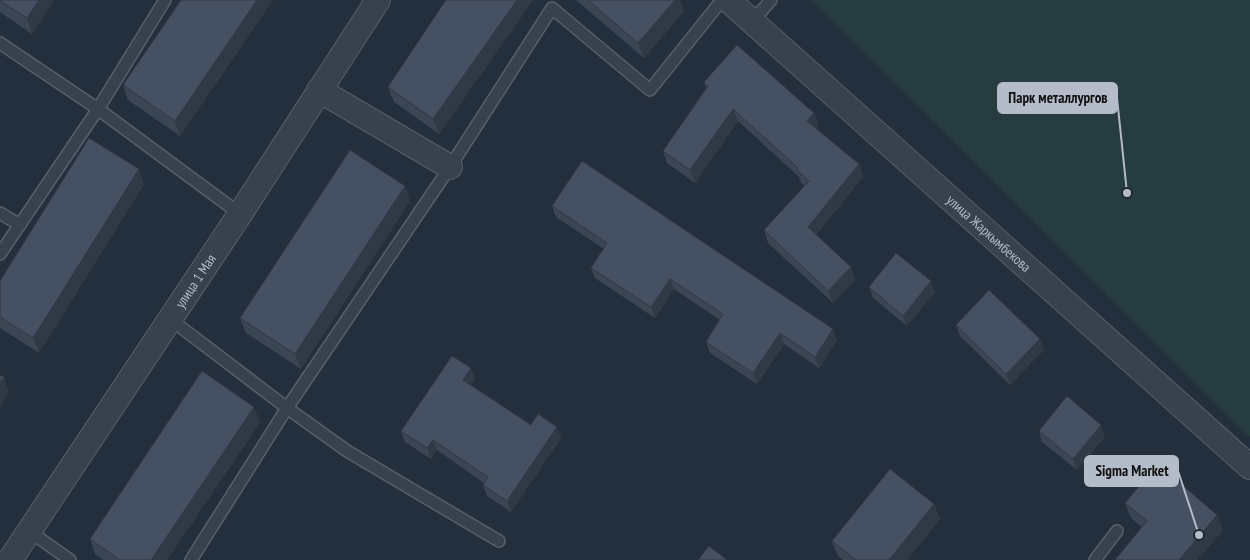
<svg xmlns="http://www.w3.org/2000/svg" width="1250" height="560" viewBox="0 0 1250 560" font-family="'PT Sans Narrow',sans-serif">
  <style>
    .green { fill: #263c3f }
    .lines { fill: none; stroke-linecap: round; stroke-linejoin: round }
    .service-casing { stroke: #565f6c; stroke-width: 14 }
    .minor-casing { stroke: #565f6c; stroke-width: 26 }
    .service { stroke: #38414e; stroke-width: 11 }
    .minor { stroke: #38414e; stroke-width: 24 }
    .wall { fill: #3b4654 }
    .shaded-wall { fill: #303945 }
    .building { fill: #455162; stroke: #303945 }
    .labels { text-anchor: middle; stroke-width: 4; stroke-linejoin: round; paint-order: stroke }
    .street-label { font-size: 14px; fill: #b4bcc9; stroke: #1d2633 }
    .leader { fill: none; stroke: #b4bcc9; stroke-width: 2 }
    .callout-dot { fill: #b4bcc9; stroke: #1d2633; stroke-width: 2 }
    .callout { fill: #b4bcc9; stroke: #b4bcc9; stroke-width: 2 }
    .callout-label { font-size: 15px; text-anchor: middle; font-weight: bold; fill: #111 }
  </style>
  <rect width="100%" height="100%" fill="#242f3e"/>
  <polygon class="green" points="811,0 1250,0 1250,437"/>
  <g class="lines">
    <g class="service-casing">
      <g id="service">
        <polyline points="752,22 771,0"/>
        <polyline points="0,43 98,109 240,214"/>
        <polyline points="0,213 20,225"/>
        <polyline points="0,254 98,109 165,0"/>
        <polyline points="170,319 287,408 347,451 499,541"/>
        <polyline points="29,531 70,560"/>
        <polyline points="191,560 287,408 450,167 552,8 650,90 722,0"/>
        <polyline points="1095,560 1117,531"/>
      </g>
    </g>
    <g class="minor-casing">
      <g id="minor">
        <path id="s1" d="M728 0 1250 467"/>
        <polyline points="319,90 450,167"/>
        <path id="s2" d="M10 560 240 214 378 0"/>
      </g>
    </g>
    <use href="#service" class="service"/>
    <use href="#minor" class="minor"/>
  </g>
  <g class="wall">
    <polygon points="0,0 54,0 32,34 0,12"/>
    <polygon points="181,0 273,0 180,136 128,100 123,85"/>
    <polygon points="446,0 533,0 439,134 394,102 388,87"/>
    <polygon points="576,0 680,0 684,11 644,58"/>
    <polygon points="704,82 814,113 818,126 816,129 859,164 863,177 816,235 851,267 855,280 833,303 768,243 764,230 805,186 801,183 799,177 738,121 695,183 667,163 663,151 706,88"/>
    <polygon points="144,184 39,353 0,328 0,281"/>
    <polygon points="410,201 301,369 246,333 240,318"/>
    <polygon points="552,206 833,329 837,340 819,368 784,344 757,384 710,353 706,342 720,320 674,289 655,318 595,278 591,268 604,249 556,217"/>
    <polygon points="869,287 935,292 907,326 873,298"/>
    <polygon points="956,325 1044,350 1010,385 960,336"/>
    <polygon points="475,379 471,385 531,425 557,427 561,438 511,512 487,496 483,485 484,483 437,450 431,459 405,442 401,431"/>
    <polygon points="260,422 167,560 103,560 95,554 90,539"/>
    <polygon points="1039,431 1105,436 1077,470 1042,442"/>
    <polygon points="1125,503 1217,515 1223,530 1197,560 1115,560 1142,527 1131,518"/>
    <polygon points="934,504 940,519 907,560 843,560 838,556 832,541"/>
  </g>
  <g class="shaded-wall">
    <polygon points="39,0 54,0 32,34 27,18"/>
    <polygon points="257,0 273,0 180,136 175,121"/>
    <polygon points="517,0 533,0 439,134 433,119"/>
    <polygon points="675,0 680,0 684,11 644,58 638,43"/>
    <polygon points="733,109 738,121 695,183 690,170"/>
    <polygon points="814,113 818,126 811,134 807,121"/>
    <polygon points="859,164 863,177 812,240 808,227"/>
    <polygon points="139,169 144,184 39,353 33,338"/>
    <polygon points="405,186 410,201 301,369 295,354"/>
    <polygon points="851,267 855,280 833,303 828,291"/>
    <polygon points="670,279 674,289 655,318 651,307"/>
    <polygon points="931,281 935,292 907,326 903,316"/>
    <polygon points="833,329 837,340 819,368 815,357"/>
    <polygon points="780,333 784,344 757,384 753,373"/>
    <polygon points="1040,339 1044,350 1010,385 1006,374"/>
    <polygon points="471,368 475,379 467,390 463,380"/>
    <polygon points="4,377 9,392 0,407 0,383"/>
    <polygon points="254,407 260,422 167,560 151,560"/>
    <polygon points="1101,425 1105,436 1077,470 1073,459"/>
    <polygon points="557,427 561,438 511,512 507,501"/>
    <polygon points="433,440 437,450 431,459 427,448"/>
    <polygon points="934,504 940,519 907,560 889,560"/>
    <polygon points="1217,515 1223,530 1197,560 1179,560"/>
  </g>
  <g class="building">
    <polygon points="0,0 39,0 27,18 0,1"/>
    <polygon points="181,0 257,0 175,121 123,85"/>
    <polygon points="446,0 517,0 433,119 388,87"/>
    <polygon points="588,0 675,0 638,43"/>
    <polygon points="737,45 814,113 807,121 859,164 808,227 851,267 828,291 764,230 809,181 797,170 798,168 733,109 690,170 663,151 708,86 704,82"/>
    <polygon points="89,138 139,169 33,338 0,317 0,281"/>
    <polygon points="350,150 405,186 295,354 240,318"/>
    <polygon points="582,161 833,329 815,357 780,333 753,373 706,342 723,314 670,279 651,307 591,268 607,243 552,206"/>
    <polygon points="896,253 931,281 903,316 869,287"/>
    <polygon points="989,290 1040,339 1006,374 956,325"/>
    <polygon points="452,356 471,368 463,380 531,425 538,414 557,427 507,501 483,485 488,477 433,440 427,448 401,431"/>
    <polygon points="202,371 254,407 151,560 120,560 90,539"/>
    <polygon points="0,375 4,377 0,383"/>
    <polygon points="1067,396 1101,425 1073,459 1039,431"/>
    <polygon points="1158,464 1217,515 1179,560 1115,560 1147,521 1125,503"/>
    <polygon points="890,469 934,504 889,560 856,560 832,541"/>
    <polygon points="709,546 727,560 698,560"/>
  </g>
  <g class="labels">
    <g class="street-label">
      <text dy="5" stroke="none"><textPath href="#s1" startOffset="350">улица Жаркымбекова</textPath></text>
      <text dy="5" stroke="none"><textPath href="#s2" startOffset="335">улица 1 Мая</textPath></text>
    </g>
  </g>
  <path class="leader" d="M1127 193L1117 98M1199 535L1178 471"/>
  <g class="callout-dot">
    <circle cx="1127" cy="193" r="5"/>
    <circle cx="1199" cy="535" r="5"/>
  </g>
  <g class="callout">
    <rect x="998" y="83" width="119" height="30" rx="5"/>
    <rect x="1085" y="456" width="93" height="30" rx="5"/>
  </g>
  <g class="callout-label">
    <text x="1058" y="103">Парк металлургов</text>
    <text x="1132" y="476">Sigma Market</text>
  </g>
</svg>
